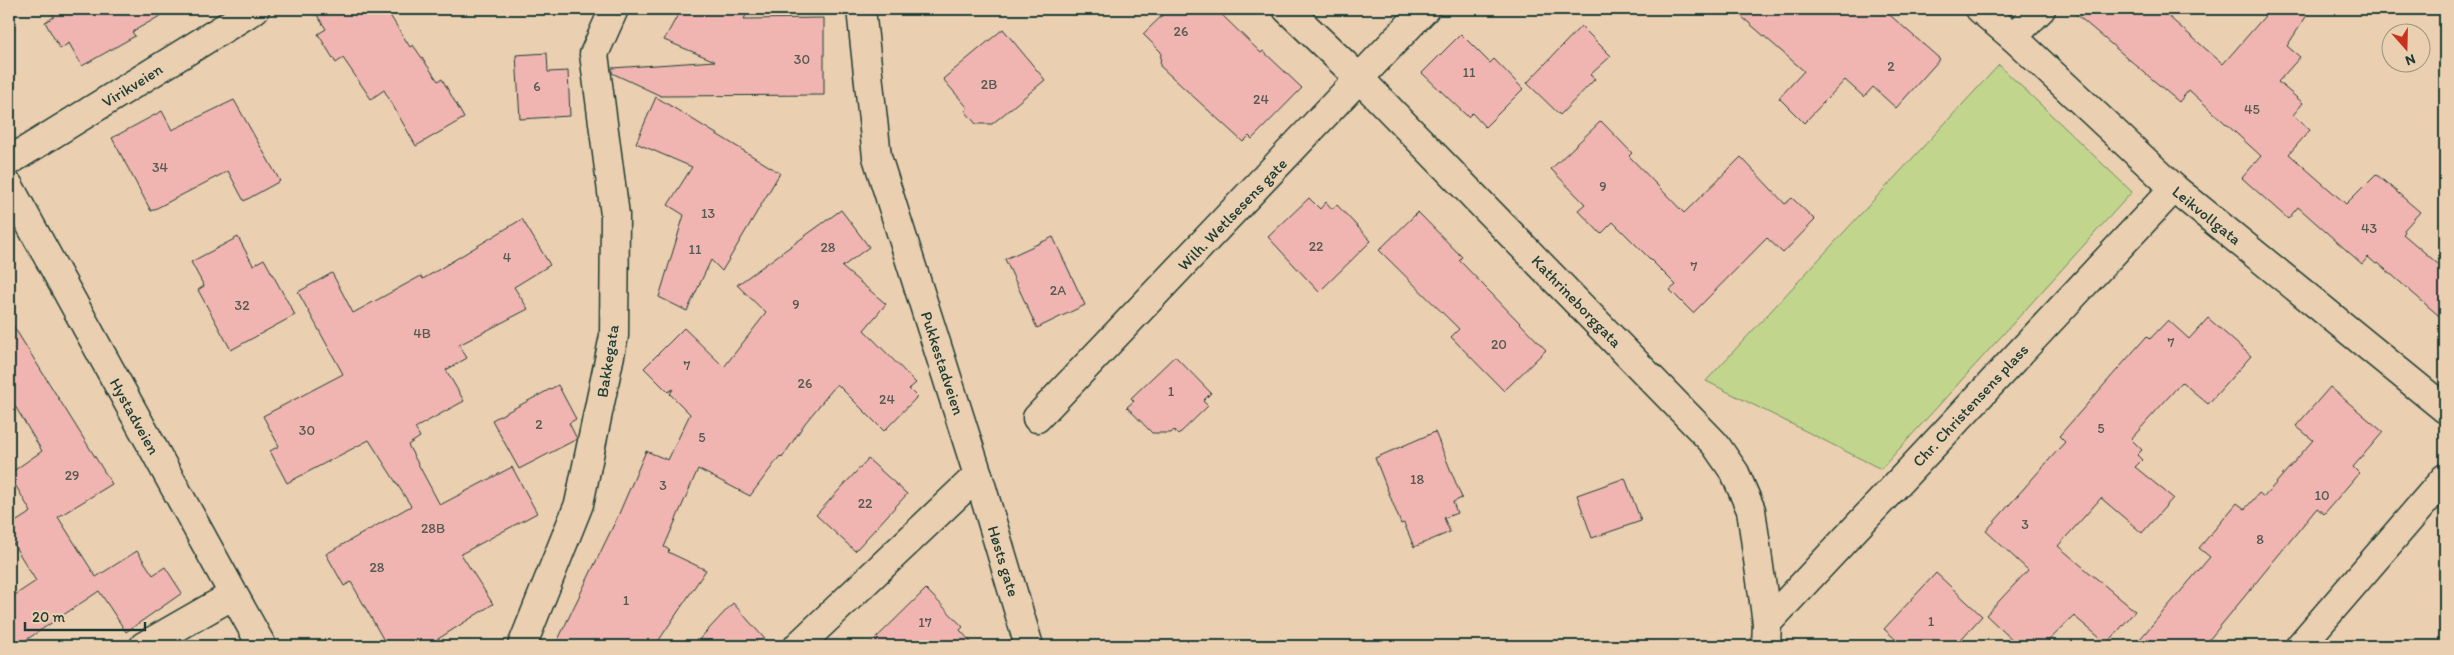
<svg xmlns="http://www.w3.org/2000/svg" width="2454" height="655" viewBox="0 0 2454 655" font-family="Itim,sans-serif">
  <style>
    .green { fill: #c1d68c; stroke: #708a60 }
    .building { fill: #f1b5b1; stroke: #1f3d34 }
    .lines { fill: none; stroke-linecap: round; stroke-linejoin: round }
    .street-casing { stroke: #1f3d34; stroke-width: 31 }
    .secondary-casing { stroke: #1f3d34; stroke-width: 31 }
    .street { stroke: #eacfb1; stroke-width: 28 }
    .secondary { stroke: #eacfb1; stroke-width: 28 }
    .labels { text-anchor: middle; stroke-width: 4; stroke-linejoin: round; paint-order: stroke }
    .number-label { font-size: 14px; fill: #545b53 }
    .street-label { font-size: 16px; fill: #1f3d34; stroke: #eacfb1 }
  </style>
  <rect width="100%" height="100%" fill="#eacfb1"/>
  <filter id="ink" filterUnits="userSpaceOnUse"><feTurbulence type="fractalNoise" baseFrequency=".02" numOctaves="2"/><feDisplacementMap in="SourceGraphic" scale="10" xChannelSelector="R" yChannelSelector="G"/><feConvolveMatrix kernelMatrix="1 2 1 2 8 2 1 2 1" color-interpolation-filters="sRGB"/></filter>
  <g filter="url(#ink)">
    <polygon class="green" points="1999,65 2132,192 1881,469 1706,381"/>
    <g class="building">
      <polygon points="50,9 172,9 132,32 135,36 82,66 69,43 60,49 45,22 54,17"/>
      <polygon points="313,9 386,9 410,47 413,45 438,81 442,79 464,118 416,146 384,90 371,99 343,58 336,63 318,34 326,29"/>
      <polygon points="681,9 749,9 744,19 824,18 824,95 661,96 612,73 612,68 715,61 664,40"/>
      <polygon points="1169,9 1216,9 1261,53 1263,51 1302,88 1252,139 1249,136 1243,142 1160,66 1161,52 1143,34"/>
      <polygon points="1733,9 1883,9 1940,59 1896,108 1873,87 1864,97 1845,80 1804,123 1779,98 1804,71"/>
      <polygon points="2070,9 2160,9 2223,64 2271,9 2311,9 2287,46 2300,57 2278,82 2303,103 2293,115 2310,130 2289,154 2346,204 2376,174 2420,212 2404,230 2405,232 2403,234 2445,270 2445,321 2378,263 2376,264 2368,257 2362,264 2298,207 2288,219 2242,178 2261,156 2189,90 2179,102"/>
      <polygon points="1581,26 1611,56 1590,75 1595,79 1560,115 1527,83"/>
      <polygon points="1003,29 1045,80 992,124 976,124 966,112 967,107 943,79"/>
      <polygon points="1461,34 1490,63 1494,59 1523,89 1485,127 1472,113 1468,117 1422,73"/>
      <polygon points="547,53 548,72 568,71 570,116 520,119 516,55"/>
      <polygon points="656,97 780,173 722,271 711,260 687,311 659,297 684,215 668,205 692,167 636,143"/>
      <polygon points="234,100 280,181 244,201 228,171 151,211 112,138 162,111 172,130"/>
      <polygon points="1601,121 1632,153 1629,156 1684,213 1741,157 1785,204 1792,198 1815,220 1783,253 1767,238 1693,313 1670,290 1676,285 1613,222 1601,234 1578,210 1585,204 1551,169"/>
      <polygon points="1309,198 1320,209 1326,202 1332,209 1337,205 1371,241 1319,292 1268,237"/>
      <polygon points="841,210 869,247 842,267 886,304 864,330 916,383 909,389 917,397 884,431 837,384 805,423 782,458 780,456 750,496 698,469 664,547 670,550 668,552 706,570 655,646 555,646 618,516 646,451 668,460 690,414 670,394 673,389 668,392 644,368 684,328 724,367 766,313 737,285"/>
      <polygon points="1418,212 1462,257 1459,260 1546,350 1504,391 1451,337 1459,329 1379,250"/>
      <polygon points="522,219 550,265 514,287 528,309 459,345 467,358 446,370 464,401 415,428 420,437 408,445 440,505 512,467 537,513 461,554 493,604 427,646 387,646 351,582 344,586 326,554 411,506 369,440 287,483 270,451 279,446 263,416 343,374 298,292 332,273 353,313 421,276 423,279"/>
      <polygon points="238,237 253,265 264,259 295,315 231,350 198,290 204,286 191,262"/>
      <polygon points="1053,237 1085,305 1037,328 1005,259"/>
      <polygon points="2208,318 2251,356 2208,404 2182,382 2131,439 2142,450 2137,455 2142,460 2135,467 2173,498 2142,533 2101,498 2058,546 2135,611 2107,644 2074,616 2043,646 2019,646 1986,615 2028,570 1986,531 2065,442 2059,436 2147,336 2150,339 2168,320 2189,339"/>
      <polygon points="9,319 112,484 58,517 96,577 137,551 153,575 165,567 182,593 126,632 99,591 17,646 9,646 9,599 36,581 9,537 9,526 31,512 9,474 42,451 9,396"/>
      <polygon points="1175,356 1211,393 1203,401 1208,406 1178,435 1174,430 1171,433 1152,433 1127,407 1134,401 1131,398"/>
      <polygon points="558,385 576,419 569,423 577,439 519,469 492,420"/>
      <polygon points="2330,387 2383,432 2353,467 2359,473 2324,514 2317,508 2204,646 2134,646 2210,557 2199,548 2237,503 2245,509 2259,493 2264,497 2313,440 2296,426"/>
      <polygon points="1435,432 1462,498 1453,502 1457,513 1444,518 1450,532 1414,547 1404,523 1401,524 1375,458"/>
      <polygon points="868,459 907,494 855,551 816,515"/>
      <polygon points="1625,478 1641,521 1592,538 1577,495"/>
      <polygon points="1936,573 1982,616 1955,646 1903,646 1884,629"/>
      <polygon points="926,589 963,627 960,630 974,646 868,646"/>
      <polygon points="733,603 771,646 693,646"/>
    </g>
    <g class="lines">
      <g class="street-casing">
        <g id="street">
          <polyline points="1287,9 1360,79 1715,444 1735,473 1751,510 1767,623 1766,646"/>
          <polyline points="1980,9 2013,37 2174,188 2445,409"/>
          <polyline points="2013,37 2041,9"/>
          <polyline points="9,161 255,9"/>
          <polyline points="9,186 262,646"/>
          <polyline points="1037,418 1425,9"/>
          <polyline points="1767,623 2174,188"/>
          <polyline points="144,646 233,595"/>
          <polyline points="522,646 579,504 614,336 615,215 594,54 614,9"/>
          <polyline points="798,646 978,475"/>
          <polyline points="2300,646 2445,478"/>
        </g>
      </g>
      <g class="secondary-casing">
        <polyline id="secondary" points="861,9 877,157 978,475 1029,646"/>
      </g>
      <use href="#street" class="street"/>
      <use href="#secondary" class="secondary"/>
    </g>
  </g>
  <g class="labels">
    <g class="number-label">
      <text x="1181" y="36">26</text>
      <text x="802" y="64">30</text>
      <text x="1891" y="71">2</text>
      <text x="1469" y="77">11</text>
      <text x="989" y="89">2B</text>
      <text x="537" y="91">6</text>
      <text x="1261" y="104">24</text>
      <text x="2252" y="114">45</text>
      <text x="160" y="172">34</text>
      <text x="1603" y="191">9</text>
      <text x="708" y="218">13</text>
      <text x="2369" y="233">43</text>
      <text x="1316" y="251">22</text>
      <text x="828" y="252">28</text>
      <text x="695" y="254">11</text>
      <text x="507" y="262">4</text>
      <text x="1694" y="271">7</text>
      <text x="1058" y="295">2A</text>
      <text x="796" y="309">9</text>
      <text x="242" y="310">32</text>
      <text x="422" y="338">4B</text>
      <text x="2171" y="347">7</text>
      <text x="1499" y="349">20</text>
      <text x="687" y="370">7</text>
      <text x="805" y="388">26</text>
      <text x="1171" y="396">1</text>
      <text x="887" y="404">24</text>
      <text x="539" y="429">2</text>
      <text x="2101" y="433">5</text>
      <text x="307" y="435">30</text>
      <text x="702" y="442">5</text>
      <text x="72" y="480">29</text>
      <text x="1417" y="484">18</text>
      <text x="663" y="490">3</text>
      <text x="2322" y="500">10</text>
      <text x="865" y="508">22</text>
      <text x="2025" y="529">3</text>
      <text x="433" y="533">28B</text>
      <text x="2260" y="544">8</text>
      <text x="377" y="572">28</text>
      <text x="626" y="605">1</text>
      <text x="1931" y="626">1</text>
      <text x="925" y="627">17</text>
    </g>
    <g class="street-label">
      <text transform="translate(132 85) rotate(-32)" y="6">Virikveien</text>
      <text transform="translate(1232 214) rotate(-46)" y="6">Wilh. Wetlsesens gate</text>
      <text transform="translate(2207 215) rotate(39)" y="6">Leikvollgata</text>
      <text transform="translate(1577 301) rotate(46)" y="6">Kathrineborggata</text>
      <text transform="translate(607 361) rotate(-81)" y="6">Bakkegata</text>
      <text transform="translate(943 363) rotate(72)" y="6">Pukkestadveien</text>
      <text transform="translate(1970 405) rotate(-47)" y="6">Chr. Christensens plass</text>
      <text transform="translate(135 416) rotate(61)" y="6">Hystadveien</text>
      <text transform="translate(1004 561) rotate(73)" y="6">Høsts gate</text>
    </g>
  </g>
  <rect width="2454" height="655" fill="none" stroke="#eacfb1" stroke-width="30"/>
  <rect x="15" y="15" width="2424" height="625" fill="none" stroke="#1f3d34" stroke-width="2" filter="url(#ink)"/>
  <g transform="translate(2406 48) rotate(160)"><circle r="24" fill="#eacfb1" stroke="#99957f"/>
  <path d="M0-4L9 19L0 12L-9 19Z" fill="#c8321e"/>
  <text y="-8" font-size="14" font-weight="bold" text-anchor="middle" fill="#1f3d34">N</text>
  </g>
  <path d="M25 622v8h120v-8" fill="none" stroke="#1f3d34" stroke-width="2.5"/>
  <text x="32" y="622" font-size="15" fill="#1f3d34" stroke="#eacfb1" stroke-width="4" paint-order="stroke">20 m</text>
</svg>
